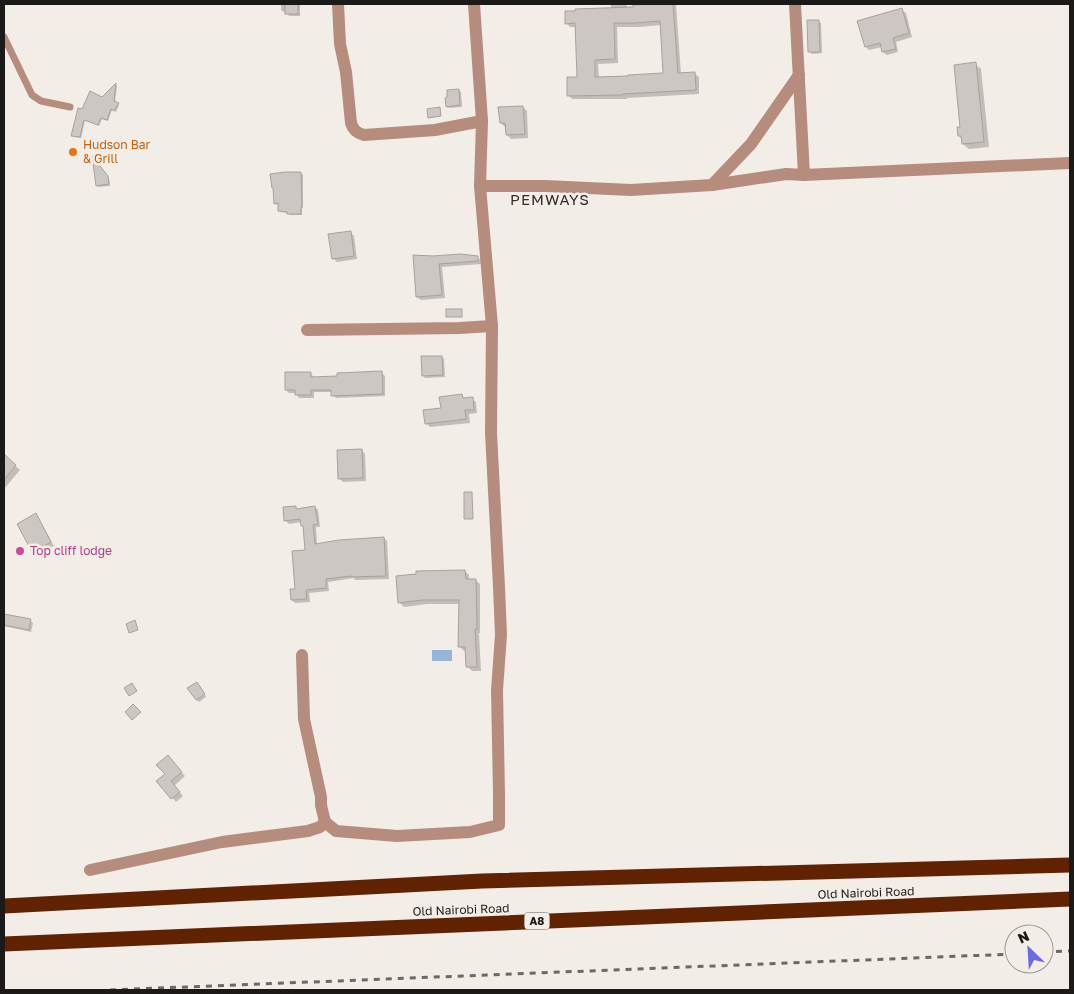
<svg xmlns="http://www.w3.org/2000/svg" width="1074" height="994" viewBox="0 0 1074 994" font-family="'Golos Text',sans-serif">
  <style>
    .water { fill: #97b3da }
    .shadow { fill: #0003; fill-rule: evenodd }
    .building { fill: #cdc7c3; stroke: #a7a29e; fill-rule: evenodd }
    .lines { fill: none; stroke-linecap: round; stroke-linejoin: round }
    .lane { stroke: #b68c7c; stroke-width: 7 }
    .street { stroke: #b68c7c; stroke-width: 12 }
    .highway { stroke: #612202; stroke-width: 15 }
    .rail { stroke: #6c6865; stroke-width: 3; stroke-dasharray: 6 6; stroke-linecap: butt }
    .food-dot { fill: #e8710a; stroke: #f3ede8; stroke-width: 2 }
    .hotel-dot { fill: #d1479c; stroke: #f3ede8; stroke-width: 2 }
    .labels { text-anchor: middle; stroke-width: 5; stroke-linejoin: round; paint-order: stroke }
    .shield { fill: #f3ede8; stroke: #5c5956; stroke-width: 1 }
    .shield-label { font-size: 11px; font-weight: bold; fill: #1c1a18 }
    .food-label { font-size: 12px; fill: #c56008; stroke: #f3ede8; text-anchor: start }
    .hotel-label { font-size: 12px; fill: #b23c85; stroke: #f3ede8; text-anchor: start }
    .street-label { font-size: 12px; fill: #1c1a18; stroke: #f3ede8 }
    .quarter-label { font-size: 15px; letter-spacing: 1px; fill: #322e2a; stroke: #f3ede8 }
  </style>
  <rect width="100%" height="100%" fill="#f3ede8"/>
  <rect class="water" x="432" y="650" width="20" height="11"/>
  <g class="shadow">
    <polygon points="281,4 300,4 300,16 289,16 286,12 284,12 281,10"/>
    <path d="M611 4H627V7L650 5V4H676L681 74 694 73 699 77V94L627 98V99H572L568 95 578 78 577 27H570L566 23V11L611 9ZM661 25 665 74 599 78 598 64 618 63 617 27H640Z"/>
    <polygon points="902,10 906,13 912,37 896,42 898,52 887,55 883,52 882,47 869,50 866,47"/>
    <polygon points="818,21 821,23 822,53 812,54 810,52"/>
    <polygon points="975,64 981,69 989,147 969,149 963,144 963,139 959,136"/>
    <polygon points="116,85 117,86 115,102 119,105 116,112 112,110 108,121 102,119 99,126 85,120 81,138 74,137 73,135 83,110 102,98"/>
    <polygon points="458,90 461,92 462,107 449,108 447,106"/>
    <polygon points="523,107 527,111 528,138 511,139 507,135 506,126 505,127 501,123"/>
    <polygon points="93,160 109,179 110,186 99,187 97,185"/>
    <polygon points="301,173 303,175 303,208 302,208 302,215 290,215 288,213 281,212 279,211 280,205 277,205 275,203 274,189"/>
    <polygon points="350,232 354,236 357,259 337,262 333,258"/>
    <polygon points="414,257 477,257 481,260 481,264 442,267 445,298 421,300 417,297"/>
    <polygon points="442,357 444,359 445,377 425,378 423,375"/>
    <polygon points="310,373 313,376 313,378 382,373 385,376 385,396 336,398 333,395 332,392 314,392 314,398 299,398 297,395 296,393 289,393 286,390"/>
    <polygon points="462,396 465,399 472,399 476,402 477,413 469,414 470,423 430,427 426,423 442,409"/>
    <polygon points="362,450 365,454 366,481 343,482 339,478"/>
    <polygon points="4,456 20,470 4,489"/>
    <polygon points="295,507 298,510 315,507 318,510 320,527 316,527 317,545 384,538 387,541 389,579 355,580 354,578 328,582 329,591 309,593 310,602 295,603 292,600 296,590 306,551 304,528 303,526 302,522 289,524 285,520"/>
    <polygon points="36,515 39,519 54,546 37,555 33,551"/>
    <polygon points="465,571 469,575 469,580 475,580 480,584 480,633 479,633 481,671 472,671 468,667 467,651 464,651 460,647 460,604 427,604 404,607 399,602"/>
    <polygon points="4,615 30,621 33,623 31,632 4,626"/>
    <polygon points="199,685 206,697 199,702 196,700"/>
    <polygon points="171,760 185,776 174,786 183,796 176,802 158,782 166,774"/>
  </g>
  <g class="building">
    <rect x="285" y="4" width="13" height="10"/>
    <path d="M649 4H673L678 73 695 72 696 90 623 94V95L567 96V77H577L575 23 565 24V11H575V9L633 7V5ZM660 21 663 73 628 75V76L595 77V60L615 59 614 23H635Z"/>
    <polygon points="902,8 909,33 893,38 896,49 882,52 880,43 865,47 857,21"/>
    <polygon points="807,20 819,20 820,52 808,52"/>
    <polygon points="976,62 984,142 962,144 961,136 958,136 957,127 960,127 954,65"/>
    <polygon points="116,83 114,101 119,103 114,111 111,109 107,120 101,118 98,125 84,120 80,137 71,136 78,108 82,109 90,91 102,97"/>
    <polygon points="459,89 460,105 446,107 445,98 447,97 447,90"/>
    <polygon points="523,106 525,134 506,135 505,123 500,123 498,107"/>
    <polygon points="440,107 441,116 428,118 427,109"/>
    <polygon points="92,156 108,176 109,184 96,186"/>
    <polygon points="285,172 301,172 302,207 301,207 301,214 287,214 287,212 278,211 278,203 274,204 273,188 272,188 270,174"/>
    <polygon points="351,231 354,256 332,259 328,234"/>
    <polygon points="460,254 478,256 478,261 439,264 442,295 416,297 413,255 433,256"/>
    <rect x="446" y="309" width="16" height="8"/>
    <polygon points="421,356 442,356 443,375 422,376"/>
    <polygon points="382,371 383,394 331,396 331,390 311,390 311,395 295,395 295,390 285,390 285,372 311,372 311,377 337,376 337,373"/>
    <polygon points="462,394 463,398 473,397 474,410 465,410 466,419 425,424 423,410 441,408 439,397"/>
    <polygon points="362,449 363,478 338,479 337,450"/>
    <polygon points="4,454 16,465 4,480"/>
    <polygon points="464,492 472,492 473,519 464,519"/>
    <polygon points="296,506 296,509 315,506 318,524 313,525 315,544 339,540 384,537 386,576 351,577 351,576 326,579 326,588 306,590 307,599 291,600 290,589 295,589 292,551 305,550 303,526 301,526 300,519 284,521 283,507"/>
    <polygon points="36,513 51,542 32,552 17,524"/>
    <polygon points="465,570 466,579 476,579 477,629 475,629 477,667 466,667 465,647 458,647 459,600 422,600 398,603 396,576 416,574 416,571"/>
    <polygon points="4,614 31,619 29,630 4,625"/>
    <polygon points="135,620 138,630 129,633 126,624"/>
    <polygon points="197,682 205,694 196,700 187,688"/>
    <polygon points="132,683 137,691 129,696 124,688"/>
    <polygon points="133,704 141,712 132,720 125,712"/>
    <polygon points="168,755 182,772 171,781 180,792 171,799 156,781 165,774 156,765"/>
  </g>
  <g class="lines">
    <polyline class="lane" points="4,37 32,95 41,101 70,107"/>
    <g class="street">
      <path d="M338 4 340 44 346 72 351 123C353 130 357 133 364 135L435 130 482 121"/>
      <polyline points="795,4 804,175"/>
      <polyline points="712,185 751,144 799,75"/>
      <polyline points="480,186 545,186 631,190 712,185 786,174 804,175 1070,163"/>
      <polyline points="307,330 459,328 492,326"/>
      <polyline points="325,822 336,831 397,836 470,832 499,825 499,794 497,690 501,635 499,587 491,433 492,326 480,186 482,121 474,4"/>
      <polyline points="90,870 222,842 308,831 320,827 325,822 321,805 321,797 304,719 302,655"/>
    </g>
    <g class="highway">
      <polyline points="4,906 482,881 1070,865"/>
      <polyline points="4,944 1070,899"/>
    </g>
    <g class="rail">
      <polyline points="1044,952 1070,951"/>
      <polyline points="110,990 1014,954"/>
    </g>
  </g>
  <circle class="food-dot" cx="73" cy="152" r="5"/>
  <circle class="hotel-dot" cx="20" cy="551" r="5"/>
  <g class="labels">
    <rect class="shield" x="524.5" y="912.5" width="25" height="17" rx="4"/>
    <g class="shield-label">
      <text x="537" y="925">A8</text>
    </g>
    <g class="food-label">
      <text x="83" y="149">Hudson Bar<tspan x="83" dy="14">&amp; Grill</tspan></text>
    </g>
    <g class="hotel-label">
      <text x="30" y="555">Top cliff lodge</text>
    </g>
    <g class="street-label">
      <text transform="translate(866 893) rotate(-2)" y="4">Old Nairobi Road</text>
      <text transform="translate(461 910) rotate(-2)" y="4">Old Nairobi Road</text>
    </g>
    <g class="quarter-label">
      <text x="550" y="205">PEMWAYS</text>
    </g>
  </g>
  <rect width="1074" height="994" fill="none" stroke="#1c1a18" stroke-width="10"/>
  <g transform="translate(1029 949) rotate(335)"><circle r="24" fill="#f3ede8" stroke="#9d9995"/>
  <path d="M0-4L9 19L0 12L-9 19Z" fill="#6a6ae4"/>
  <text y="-8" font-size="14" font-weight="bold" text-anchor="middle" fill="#1c1a18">N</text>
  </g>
</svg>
